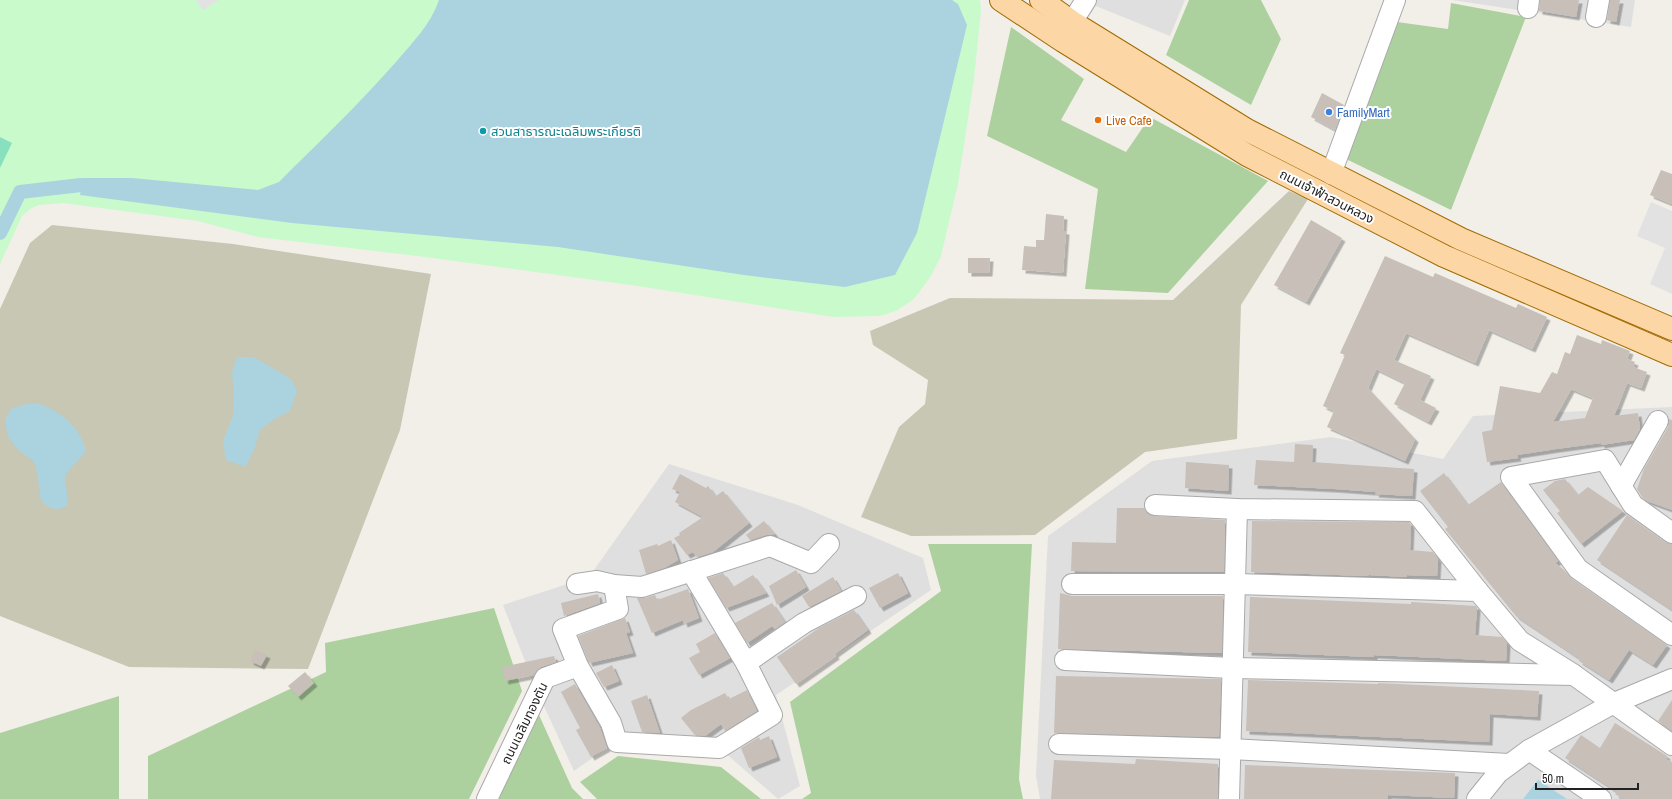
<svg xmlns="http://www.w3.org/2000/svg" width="1672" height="799" viewBox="0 0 1672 799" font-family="'Archivo Narrow','Noto Sans Thai',sans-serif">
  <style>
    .residential { fill: #e0dfdf }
    .construction { fill: #c7c7b4 }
    .forest { fill: #add19e }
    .park { fill: #c8facc }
    .pitch { fill: #88e0be }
    .parking { fill: #e2e2e2 }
    .water { fill: #aad3df }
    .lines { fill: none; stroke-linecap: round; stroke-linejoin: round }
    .canal { stroke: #aad3df; stroke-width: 14 }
    .building { fill: #c7bfb8; fill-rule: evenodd; filter: url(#shadow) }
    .minor-casing { stroke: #a9a9a9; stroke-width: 22 }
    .major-casing { stroke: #a06b00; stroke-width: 24 }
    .minor { stroke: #fff; stroke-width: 20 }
    .major { stroke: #fcd6a4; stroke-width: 22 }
    .shop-dot { fill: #3f7fe0; stroke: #fff; stroke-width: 1.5 }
    .food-dot { fill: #e8710a; stroke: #fff; stroke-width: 1.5 }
    .culture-dot { fill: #0f9aa8; stroke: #fff; stroke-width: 1.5 }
    .labels { text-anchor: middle; stroke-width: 4; stroke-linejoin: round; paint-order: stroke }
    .shop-label { font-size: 13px; fill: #366cbe; stroke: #fff; text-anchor: start }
    .food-label { font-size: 13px; fill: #c56008; stroke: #fff; text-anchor: start }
    .culture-label { font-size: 13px; fill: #0d838f; stroke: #fff; text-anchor: start }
    .street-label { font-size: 13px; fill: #222; stroke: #fff }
  </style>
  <defs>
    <filter id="shadow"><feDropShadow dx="3.5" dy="3.5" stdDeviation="0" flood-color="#0004"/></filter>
  </defs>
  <rect width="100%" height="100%" fill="#f2efe9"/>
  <g class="residential">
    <polygon points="1081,0 1185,0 1170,36"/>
    <polygon points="1452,0 1635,0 1631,27"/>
    <polygon points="1672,407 1672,799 1040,799 1036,776 1048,536 1152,461 1331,437 1443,459 1473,416"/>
    <polygon points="669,464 798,505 923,558 931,590 776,695 800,786 778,799 724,752 611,745 574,771 536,689 503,605 589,577"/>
  </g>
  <g class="construction">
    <polygon points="1289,191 1308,199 1241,305 1237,439 1145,452 1035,535 911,536 861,517 899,427 925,404 928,380 873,345 870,331 950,298 1173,300"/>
    <polygon points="52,225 233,244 431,274 400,430 308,669 129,667 0,616 0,309 30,243"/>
  </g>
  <g class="forest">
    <polygon points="1189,0 1261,0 1281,39 1251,105 1166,55"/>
    <polygon points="1451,3 1526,17 1451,210 1346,159 1397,22 1448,29"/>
    <polygon points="1011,27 1084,79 1061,120 1126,152 1150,117 1268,181 1168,293 1085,289 1098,189 987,136"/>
    <polygon points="928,544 1032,544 1019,779 1023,799 802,799 811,793 790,702 941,591"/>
    <polygon points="494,608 522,691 469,799 148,799 148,756 326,672 325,643"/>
    <polygon points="119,696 119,799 0,799 0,733"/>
    <polygon points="539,715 572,788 583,799 498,799"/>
    <polygon points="618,756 721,767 761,799 597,799 580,782"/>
  </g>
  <polygon class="park" points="0,0 980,0 981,10 974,79 958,184 941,256 931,276 914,299 896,311 880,316 833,317 631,285 425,257 258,237 198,221 63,203 39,205 30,209 22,216 0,264"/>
  <polygon class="pitch" points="0,137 12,143 0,168"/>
  <g class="parking">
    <polygon points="196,0 219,0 203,10"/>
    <polygon points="1651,202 1672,211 1672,294 1650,284 1665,248 1637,236"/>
  </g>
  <g class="water">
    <path d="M439 0H952L958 4 967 25 917 233 895 275 845 287 744 275 558 247 292 223 80 195 83 178H132L258 190 279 182C318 143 359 104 396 62 412 43 431 24 439 0Z"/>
    <polygon points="237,357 254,357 291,379 297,391 290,411 276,418 260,430 254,450 245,467 226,460 223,441 233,416 234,395 232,373"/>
    <path d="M38 403C63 414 78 423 86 451L65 475 68 505C57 512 50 509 41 501L36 466 31 459 19 451 8 437 5 420 11 409 22 405Z"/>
    <polygon points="1538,780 1567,799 1523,799"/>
  </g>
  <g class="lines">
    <polyline class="canal" points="0,233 20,192 81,185"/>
  </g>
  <g class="building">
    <polygon points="1540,0 1579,0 1576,17 1539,11"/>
    <polygon points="1610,0 1620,0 1616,22 1607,20"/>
    <polygon points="1322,93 1344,105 1335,130 1311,117"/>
    <polygon points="1661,170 1672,174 1672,204 1650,195"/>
    <polygon points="1046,214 1064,216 1063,231 1066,231 1063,273 1022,270 1024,246 1036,247 1036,240 1044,240"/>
    <polygon points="1311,220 1342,238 1306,302 1274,285"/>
    <polygon points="1385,256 1433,277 1435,273 1516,308 1518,304 1547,317 1532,349 1489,330 1475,363 1406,333 1394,360 1431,376 1420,400 1436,408 1428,422 1394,404 1405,383 1376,369 1368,388 1415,439 1405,461 1327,427 1334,411 1323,406 1345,355 1340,353"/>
    <polygon points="968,258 990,258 989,273 968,273"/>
    <path d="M1577 335 1601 344 1602 340 1630 351 1627 359 1635 362 1633 367 1647 372 1641 388 1627 383 1614 416 1638 413 1640 429 1634 440 1601 445V443L1556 449 1517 455 1518 458 1487 462 1482 432 1492 430 1500 386 1540 393 1552 372 1557 374 1565 352 1570 354ZM1571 389 1593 398 1585 418 1553 422Z"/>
    <polygon points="1669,419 1672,420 1672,510 1647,501 1642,497 1637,489 1644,469 1668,427"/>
    <polygon points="1295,444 1313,445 1312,462 1414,469 1412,496 1375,494 1376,492 1335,489 1254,485 1256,460 1294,462"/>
    <polygon points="1186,462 1229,465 1228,491 1185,488"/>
    <polygon points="1444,473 1468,505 1501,482 1558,561 1555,563 1564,570 1571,578 1667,645 1653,665 1629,650 1609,680 1579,661 1580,659 1516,616 1445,529 1448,527 1420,491"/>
    <polygon points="680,474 706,488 708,486 716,496 723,491 749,523 713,552 697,557 693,552 687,555 674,538 680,535 679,533 703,517 675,502 680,492 672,489"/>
    <polygon points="1565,479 1578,495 1588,487 1623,511 1581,544 1557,513 1560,511 1543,490 1555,481"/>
    <polygon points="1117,508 1144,508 1148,514 1154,516 1225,520 1224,572 1071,571 1072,542 1116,543"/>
    <polygon points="1627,515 1665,542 1672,544 1672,610 1597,560"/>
    <polygon points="764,521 775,534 766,535 750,540 746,535"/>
    <polygon points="1252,521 1409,522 1411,525 1410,550 1433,552 1438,559 1437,576 1407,575 1407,577 1369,575 1368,576 1251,572"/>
    <polygon points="671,540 678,560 664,568 646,574 639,550 657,544 658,546"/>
    <polygon points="796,570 806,587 777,605 769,586"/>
    <polygon points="723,573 733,587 753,575 766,593 726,608 708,578"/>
    <polygon points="898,573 908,593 880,608 869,588"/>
    <polygon points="833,577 841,591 809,607 802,596"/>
    <polygon points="688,589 699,618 684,624 683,620 652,633 637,598 645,598 655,595 657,600"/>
    <polygon points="1060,593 1072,596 1223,596 1222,653 1058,649"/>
    <polygon points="598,594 600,603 564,616 561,603"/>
    <polygon points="1250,597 1411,604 1411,602 1476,606 1477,608 1475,635 1502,637 1507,643 1506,661 1374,655 1374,657 1248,652"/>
    <polygon points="772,603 785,622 775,629 772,626 747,643 735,623"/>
    <polygon points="854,610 868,630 835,654 836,656 796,684 777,657 819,628"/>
    <polygon points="625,618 630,632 626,633 633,653 589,663 578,636"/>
    <polygon points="715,633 730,658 699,675 689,658 700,652 696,644"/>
    <polygon points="255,650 267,655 261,666 250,661"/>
    <polygon points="554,656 556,662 541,667 534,675 505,681 502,667"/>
    <polygon points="612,665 619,681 604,687 596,673"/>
    <polygon points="305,672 314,683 298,697 288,686"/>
    <polygon points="1056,676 1221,679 1219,737 1054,733"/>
    <polygon points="1248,680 1378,684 1378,683 1539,691 1537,717 1490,714 1489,742 1246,731"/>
    <polygon points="575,684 600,728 607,748 591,757 576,730 580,728 561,692"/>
    <polygon points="747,690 757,711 725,731 721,724 705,736 695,735 681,718 691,710 725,693 729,699"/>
    <polygon points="647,695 660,733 642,732 631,701"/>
    <polygon points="1672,700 1672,731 1658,721"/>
    <polygon points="1615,723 1667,756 1666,759 1672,762 1672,799 1623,799 1615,794 1617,792 1565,758 1581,735 1600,748"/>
    <polygon points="769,736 777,757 749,768 741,748 759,737 760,740"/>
    <polygon points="1136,759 1218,764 1218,799 1051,799 1054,760 1135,764"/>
    <polygon points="1245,765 1455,773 1454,798 1388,795 1388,799 1244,799"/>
  </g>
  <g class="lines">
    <g class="minor-casing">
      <g id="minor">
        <polyline points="1528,8 1529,0"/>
        <polyline points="1596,17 1599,0"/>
        <polyline points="1072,22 1086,0"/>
        <polyline points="1331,174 1395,0"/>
        <polyline points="1621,486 1658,421"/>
        <polyline points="1155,505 1237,509 1415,511 1478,591"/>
        <polyline points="1672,533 1633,505 1605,460 1511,477 1578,569 1672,635"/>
        <polyline points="577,584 597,581 614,585 642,587 770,546 811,563 829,544"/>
        <polyline points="1072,584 1235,584 1478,591 1520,641 1573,674"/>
        <polyline points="614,585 618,609 563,629 578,666 611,723 617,742 719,748 772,715 746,663 691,571"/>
        <polyline points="1065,660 1232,668 1574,675 1672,745"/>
        <polyline points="746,663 804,623 856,596"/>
        <polyline points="1059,744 1231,749 1509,764"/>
        <polyline points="1529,750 1601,799"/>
        <polyline points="487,799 545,678 578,666"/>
        <polyline points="1229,799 1237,509"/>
        <polyline points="1477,799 1498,773 1529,750 1612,704 1672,679"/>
      </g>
    </g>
    <g class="major-casing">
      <g id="major">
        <polyline points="1001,0 1063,41 1247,155 1444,256 1672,355"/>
        <polyline points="1041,0 1072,22 1247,130 1461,239 1672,329"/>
      </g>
    </g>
    <use href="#minor" class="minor"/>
    <use href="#major" class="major"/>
  </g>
  <circle class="shop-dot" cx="1329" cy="112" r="4"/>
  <circle class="food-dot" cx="1098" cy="120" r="4"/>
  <circle class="culture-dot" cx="483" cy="131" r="4"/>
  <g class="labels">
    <g class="shop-label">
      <text x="1337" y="117">FamilyMart</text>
    </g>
    <g class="food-label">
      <text x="1106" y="125">Live Cafe</text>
    </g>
    <g class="culture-label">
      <text x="491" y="136">สวนสาธารณะเฉลิมพระเกียรติ</text>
    </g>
    <g class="street-label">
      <text transform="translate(1327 196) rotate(27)" y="5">ถนนเจ้าฟ้าสวนหลวง</text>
      <text transform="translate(524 723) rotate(-64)" y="5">ถนนเฉลิมทองตัน</text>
    </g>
  </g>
  <path d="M1536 783v6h102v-6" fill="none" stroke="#222222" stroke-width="2"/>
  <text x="1542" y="783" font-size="12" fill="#222222" stroke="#ffffff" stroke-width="3" paint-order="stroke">50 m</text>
</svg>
